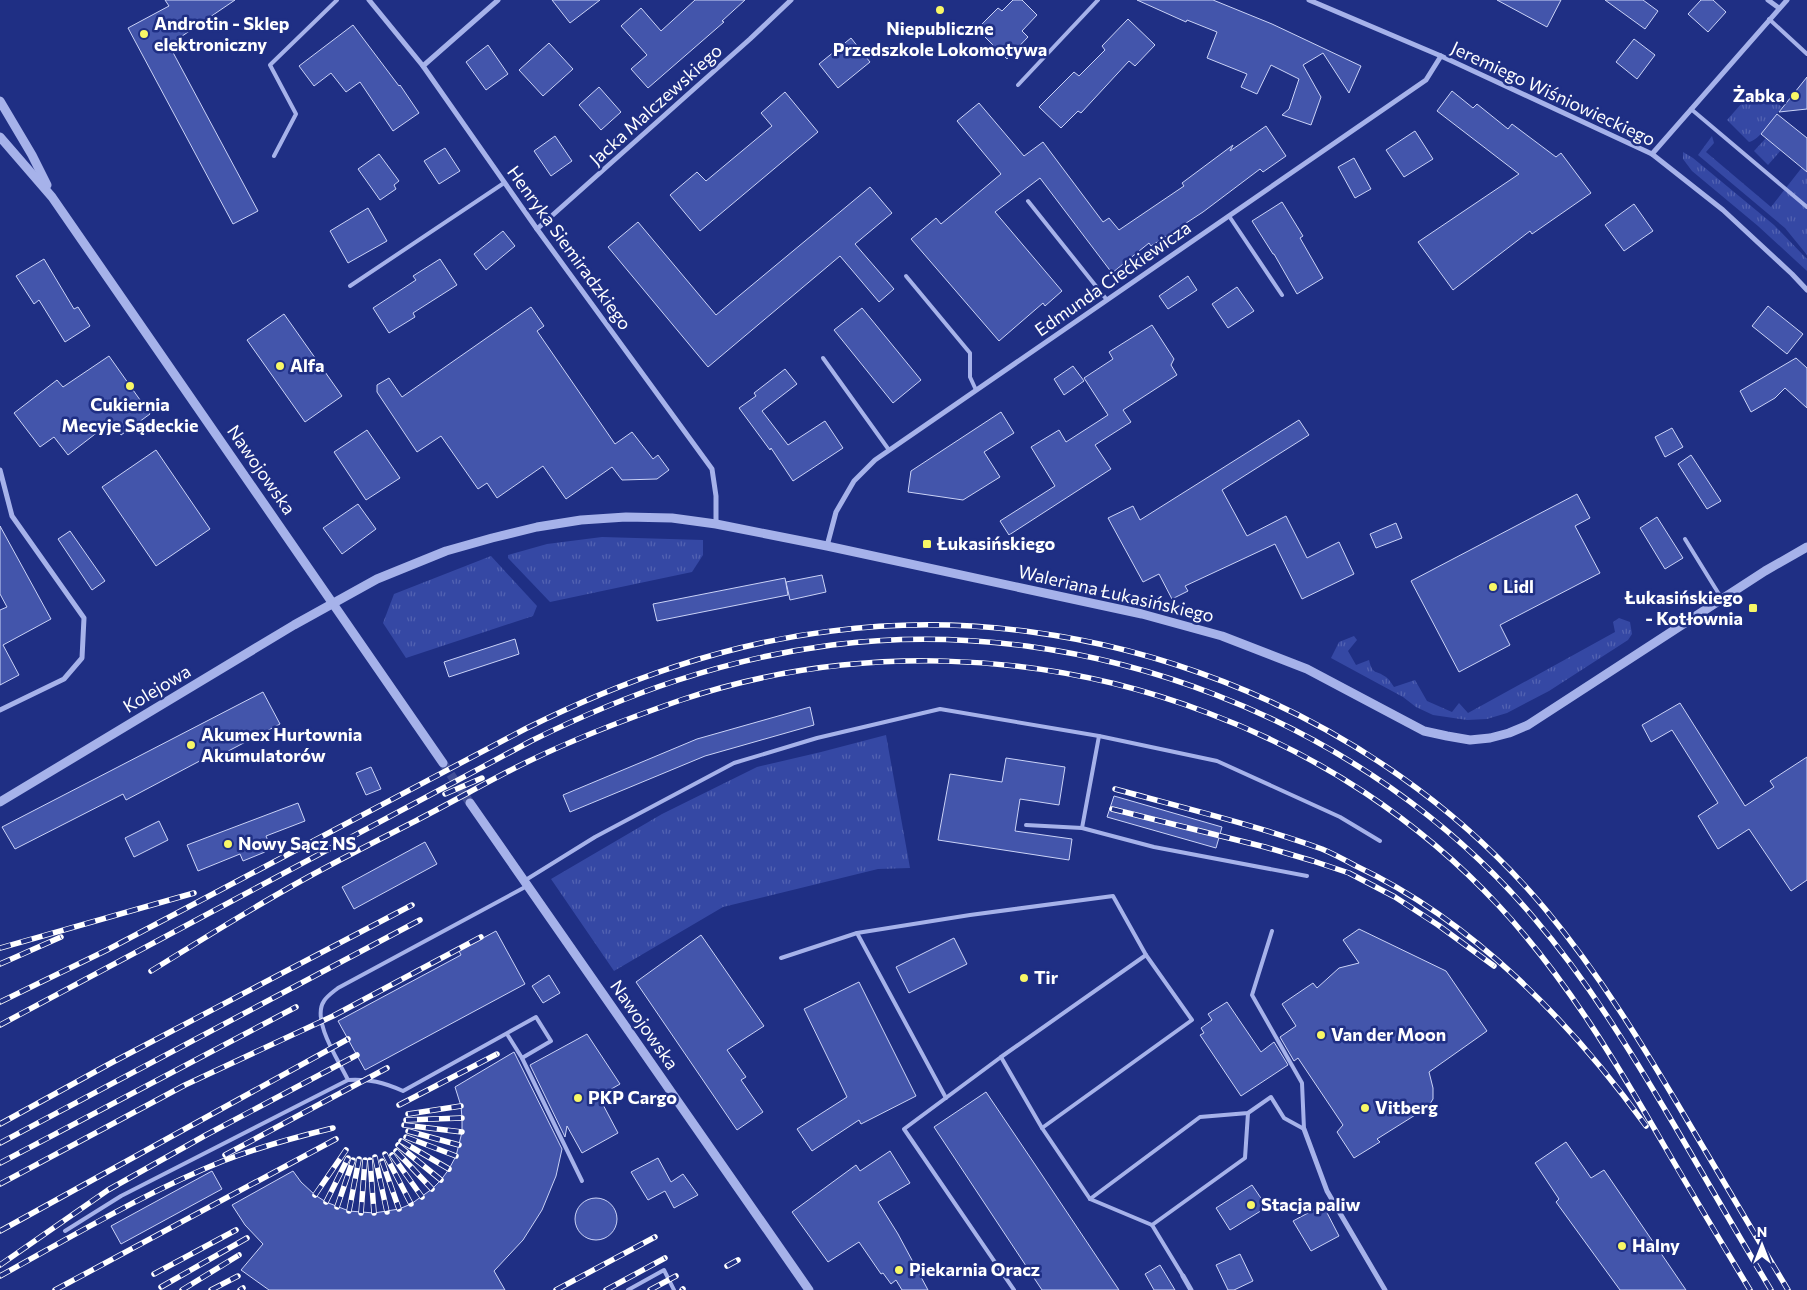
<svg xmlns="http://www.w3.org/2000/svg" width="1807" height="1290" viewBox="0 0 1807 1290" font-family="Commissioner,sans-serif">
  <style>
    .grass { fill: url(#grass-tufts) }
    .building { fill: #4355ab; stroke: #cbd3f7 }
    .lines { fill: none; stroke-linecap: round; stroke-linejoin: round }
    .tertiary-tunnel { stroke: #414e96; stroke-width: 9; stroke-dasharray: 9 4.5; stroke-linecap: butt }
    .service { stroke: #a6b2ea; stroke-width: 4 }
    .minor { stroke: #a6b2ea; stroke-width: 5 }
    .tertiary { stroke: #a6b2ea; stroke-width: 9 }
    .rail-casing { stroke: #fff; stroke-width: 5.5 }
    .rail { stroke: #1f2f84; stroke-width: 4; stroke-dasharray: 11; stroke-linecap: butt }
    .poi-dot { fill: #f8f766; stroke: #1f2f84; stroke-width: 2 }
    .labels { text-anchor: middle; stroke-width: 5; stroke-linejoin: round; paint-order: stroke }
    .poi-label { font-size: 18px; font-weight: bold; fill: #fff; stroke: #1f2f84; text-anchor: start }
    .street-label { font-size: 18px; fill: #fff; stroke: #1f2f84 }
  </style>
  <defs>
    <pattern id="grass-tufts" width="24" height="20" patternUnits="userSpaceOnUse" patternTransform="scale(1.25)"><rect width="24" height="20" fill="#3548a4"/><path d="M3 7l-1-3M5 7V3M7 7l1-3M15 17l-1-3M17 17v-4M19 17l1-3" fill="none" stroke="#5363b2"/></pattern>
  </defs>
  <rect width="100%" height="100%" fill="#1f2f84"/>
  <g class="grass">
    <path d="M1756 87 1782 107C1775 116 1760 140 1749 142L1727 120Z"/>
    <polygon points="1712,136 1714,143 1706,152 1771,207 1807,161 1807,255 1785,228 1698,155"/>
    <polygon points="1766,138 1781,150 1768,165 1754,151"/>
    <polygon points="1683,152 1693,158 1774,225 1807,259 1807,271 1758,226 1692,171 1683,159"/>
    <polygon points="602,537 703,540 703,555 692,572 550,602 508,558 508,555 547,544"/>
    <polygon points="491,556 537,606 533,616 406,658 383,623 394,594"/>
    <path d="M1619 618 1630 622 1632 634 1628 640 1549 691 1507 713 1487 719 1467 720 1433 715 1416 707 1403 697 1331 658 1339 642 1354 636 1357 640 1348 651 1356 665 1369 660C1373 676 1375 669 1386 677 1389 679 1392 684 1394 687L1415 680 1427 701 1452 712 1459 703 1468 713 1615 632 1613 622Z"/>
    <polygon points="886,735 910,868 878,869 723,907 614,971 551,879 662,814 757,767 821,752"/>
  </g>
  <g class="building">
    <polygon points="165,0 235,0 169,45 258,211 233,224 128,28 169,6"/>
    <polygon points="552,0 600,0 570,23"/>
    <polygon points="695,0 745,0 722,21 724,22 648,88 631,69 647,55 621,26 641,8 661,31"/>
    <polygon points="1013,0 1022,0 1037,15 1022,31 1028,37 1007,59 977,29 998,8 1002,11"/>
    <polygon points="1137,0 1213,0 1272,24 1361,66 1349,93 1323,53 1303,65 1321,97 1311,125 1282,115 1289,109 1299,79 1271,65 1257,94 1241,87 1247,74 1207,58 1217,32 1187,20 1186,22"/>
    <polygon points="1497,0 1561,0 1547,27"/>
    <polygon points="1605,0 1643,0 1658,11 1645,29"/>
    <polygon points="1701,0 1713,0 1726,12 1708,32 1688,14"/>
    <polygon points="1128,19 1155,45 1135,66 1129,61 1081,113 1078,111 1061,128 1039,107 1074,72 1079,76 1105,50 1102,46"/>
    <polygon points="353,25 399,86 400,85 419,113 393,131 360,82 346,92 331,73 314,86 299,66"/>
    <polygon points="851,38 870,62 838,88 819,64"/>
    <polygon points="1634,39 1655,55 1637,79 1616,62"/>
    <polygon points="549,43 573,69 543,96 519,70"/>
    <polygon points="488,45 508,74 486,90 466,62"/>
    <polygon points="1807,77 1807,109 1779,112"/>
    <polygon points="599,87 621,112 601,130 579,105"/>
    <polygon points="1452,91 1473,108 1477,104 1508,129 1512,124 1556,157 1561,153 1591,193 1532,234 1530,231 1453,290 1418,242 1519,174 1437,111"/>
    <polygon points="785,92 818,132 700,231 670,195 697,172 706,181 772,126 761,113"/>
    <polygon points="979,103 1024,156 1043,142 1103,222 1109,218 1119,230 1184,186 1182,183 1233,145 1230,151 1266,126 1286,156 1263,172 1260,169 1203,212 1151,246 1149,243 1112,273 1040,178 995,212 1062,291 1045,306 1043,303 999,341 911,239 936,218 941,224 1001,174 957,121"/>
    <polygon points="1777,114 1807,138 1807,172 1761,134"/>
    <polygon points="1415,131 1433,159 1404,177 1386,150"/>
    <polygon points="555,136 572,161 551,176 534,151"/>
    <polygon points="445,148 460,171 439,184 424,161"/>
    <polygon points="379,154 399,181 394,185 396,189 380,200 358,169"/>
    <polygon points="1354,158 1371,189 1355,198 1338,167"/>
    <polygon points="870,187 892,213 855,244 894,289 879,302 840,256 708,367 608,247 638,222 716,315"/>
    <polygon points="1282,202 1303,236 1300,238 1323,278 1297,294 1274,254 1273,254 1252,221"/>
    <polygon points="1634,204 1653,231 1624,251 1605,225"/>
    <polygon points="368,208 387,241 348,263 330,231"/>
    <polygon points="503,231 515,246 486,270 474,254"/>
    <polygon points="44,259 74,309 78,307 90,326 65,342 39,300 34,304 16,276"/>
    <polygon points="440,259 457,285 413,313 415,317 389,333 373,308 416,280 413,276"/>
    <polygon points="1188,276 1197,290 1168,309 1159,296"/>
    <polygon points="1237,287 1254,311 1228,328 1212,304"/>
    <polygon points="1768,306 1803,334 1787,354 1752,326"/>
    <polygon points="531,307 544,326 537,331 615,444 632,432 653,459 658,455 669,470 657,479 622,480 612,467 566,499 543,466 497,498 487,483 478,489 441,436 417,452 377,392 377,385 389,378 402,397"/>
    <polygon points="862,308 921,380 893,403 834,330"/>
    <polygon points="284,314 342,396 305,422 247,340"/>
    <polygon points="1152,325 1174,359 1171,365 1177,375 1123,410 1131,422 1095,445 1111,469 1009,535 1000,521 1055,486 1031,447 1059,430 1066,442 1108,415 1084,378 1113,359 1109,352"/>
    <polygon points="109,356 150,414 121,435 112,421 68,455 54,437 40,447 14,413 57,380 63,387"/>
    <polygon points="1796,358 1807,368 1807,408 1785,388 1775,398 1751,412 1740,391"/>
    <polygon points="1073,366 1084,381 1064,395 1054,379"/>
    <polygon points="785,369 797,384 762,411 788,445 825,421 843,448 793,481 771,448 770,450 739,408 756,396 754,393"/>
    <polygon points="1001,412 1014,433 984,452 1000,477 963,500 908,492 911,471"/>
    <polygon points="1299,420 1309,435 1222,490 1247,536 1286,516 1307,558 1339,542 1354,574 1302,599 1275,544 1185,586 1188,591 1172,599 1159,574 1143,582 1108,518 1133,506 1140,520"/>
    <polygon points="1672,428 1683,447 1665,457 1655,437"/>
    <polygon points="367,430 400,478 366,500 334,452"/>
    <polygon points="156,450 210,529 156,566 102,487"/>
    <polygon points="1691,455 1721,501 1707,509 1678,464"/>
    <polygon points="1577,494 1590,518 1575,526 1600,573 1500,625 1510,645 1459,672 1411,581"/>
    <polygon points="358,504 376,529 342,554 323,528"/>
    <polygon points="1657,517 1683,558 1665,569 1640,528"/>
    <polygon points="1396,523 1402,538 1376,548 1370,534"/>
    <polygon points="0,526 51,619 3,645 19,675 0,685 0,610 7,607 0,594"/>
    <polygon points="70,531 105,581 92,590 58,539"/>
    <polygon points="822,575 826,592 790,600 786,582"/>
    <polygon points="785,578 788,595 657,621 653,604"/>
    <polygon points="515,639 519,654 449,677 444,662"/>
    <polygon points="263,692 280,724 213,759 211,755 126,800 123,794 15,849 2,827"/>
    <polygon points="1680,703 1745,806 1774,787 1770,781 1807,757 1807,880 1791,891 1749,829 1718,849 1698,816 1718,803 1672,730 1651,742 1642,725"/>
    <polygon points="810,707 814,725 705,756 570,812 563,795 697,739"/>
    <polygon points="1006,758 1065,767 1059,805 1020,799 1015,831 1072,839 1069,860 938,840 950,774 1002,782"/>
    <polygon points="371,767 381,789 366,795 356,773"/>
    <polygon points="1114,796 1222,827 1216,848 1107,817"/>
    <polygon points="298,803 305,821 266,836 269,843 262,846 265,852 243,861 240,854 198,871 187,845"/>
    <polygon points="159,821 168,840 134,857 125,838"/>
    <polygon points="425,842 437,864 354,909 342,887"/>
    <polygon points="1359,929 1446,971 1487,1031 1429,1072 1433,1088 1433,1099 1428,1107 1377,1139 1380,1142 1354,1158 1337,1132 1343,1125 1298,1058 1294,1061 1280,1037 1296,1026 1282,1004 1313,983 1317,988 1339,968 1359,963 1343,940"/>
    <polygon points="496,931 525,984 365,1070 338,1021 461,955 459,951"/>
    <polygon points="701,935 764,1026 727,1050 746,1077 741,1080 763,1112 737,1130 636,982"/>
    <polygon points="954,938 967,964 909,993 896,967"/>
    <polygon points="549,975 560,993 543,1003 532,986"/>
    <polygon points="859,982 916,1096 861,1124 859,1120 812,1151 797,1129 847,1097 804,1009"/>
    <polygon points="1227,1002 1261,1052 1274,1042 1288,1065 1241,1096 1200,1035 1204,1033 1201,1028 1212,1020 1208,1014"/>
    <polygon points="587,1034 620,1084 601,1095 603,1098 600,1099 618,1133 582,1153 567,1126 565,1137 530,1065"/>
    <polygon points="514,1052 562,1149 556,1176 542,1210 523,1240 494,1271 505,1290 269,1290 241,1270 263,1244 245,1225 232,1205 293,1171 301,1182 315,1195 326,1202 349,1211 374,1213 399,1209 411,1204 432,1189 441,1180 449,1169 456,1156 462,1132 462,1118 461,1106 455,1087"/>
    <polygon points="986,1092 1038,1169 1119,1290 1042,1290 934,1127"/>
    <polygon points="1566,1142 1591,1178 1604,1170 1686,1290 1620,1290 1556,1202 1559,1199 1535,1163"/>
    <polygon points="890,1151 910,1183 878,1202 898,1234 928,1290 902,1290 896,1280 891,1284 883,1273 881,1274 859,1242 828,1262 792,1212 856,1165 860,1171"/>
    <polygon points="658,1158 671,1182 683,1174 698,1195 674,1208 665,1191 648,1200 631,1172"/>
    <polygon points="212,1171 222,1189 121,1244 111,1226"/>
    <polygon points="1252,1185 1267,1207 1230,1230 1216,1208"/>
    <circle cx="596" cy="1219" r="21"/>
    <polygon points="1323,1205 1339,1236 1311,1251 1293,1221"/>
    <polygon points="1240,1254 1253,1281 1234,1290 1228,1290 1216,1265"/>
    <polygon points="1160,1265 1175,1290 1154,1290 1145,1274"/>
  </g>
  <g class="lines">
    <polyline class="tertiary-tunnel" points="443,763 470,803"/>
    <g class="service">
      <polyline points="1769,19 1807,54"/>
      <polyline points="1018,85 1098,0"/>
      <polyline points="1691,109 1807,207"/>
      <polyline points="274,156 296,114 270,65 337,0"/>
      <polyline points="1028,201 1107,300"/>
      <polyline points="1229,216 1282,295"/>
      <polyline points="906,276 970,353 970,377 976,390"/>
      <polyline points="350,286 504,183"/>
      <polyline points="823,358 889,450"/>
      <polyline points="1685,539 1722,599"/>
      <polyline points="1099,736 1082,828 1154,847 1307,876"/>
      <polyline points="1026,825 1082,828"/>
      <polyline points="524,881 595,837 734,763 817,738 940,709 1099,736 1217,761 1340,817 1380,841"/>
      <polyline points="1272,931 1252,995 1302,1083 1304,1129"/>
      <polyline points="857,933 946,1098"/>
      <polyline points="781,958 857,933 970,915 1113,896 1146,955 1192,1020 1042,1128"/>
      <polyline points="1001,1057 1042,1128 1090,1199 1152,1225 1183,1276"/>
      <polyline points="522,1058 582,1181"/>
      <path d="M348 1080C370 1079 383 1082 403 1091L536 1017 551 1041 522 1058 507 1034"/>
      <polyline points="1090,1199 1200,1117 1248,1113 1271,1097 1284,1118 1304,1129"/>
      <polyline points="1152,1225 1245,1158 1248,1113"/>
      <path d="M65 1231 121 1196 348 1080C339 1061 311 1020 324 1001 327 996 333 992 338 988L527 886"/>
      <polyline points="628,1290 664,1270 674,1290"/>
      <polyline points="1014,1290 904,1129 1001,1057 1146,955"/>
    </g>
    <g class="minor">
      <polyline points="369,0 423,66 537,229 712,469 716,496 716,524"/>
      <polyline points="1309,0 1441,56 1652,154 1723,210 1792,274 1807,290"/>
      <polyline points="1768,0 1779,8"/>
      <polyline points="423,66 498,0"/>
      <polyline points="1652,154 1787,0"/>
      <polyline points="537,229 750,39 791,0"/>
      <polyline points="0,470 12,516 84,618 82,658 64,679 0,710"/>
      <polyline points="827,546 836,512 854,481 875,460 1426,80 1441,56"/>
      <polyline points="1304,1129 1327,1191 1385,1290"/>
      <polyline points="1183,1276 1191,1290"/>
    </g>
    <g class="tertiary">
      <polyline points="0,101 32,155 47,185"/>
      <polyline points="0,137 52,197 443,763"/>
      <polyline points="0,802 294,625 377,579 446,551 492,538 537,527 581,520 626,517 672,518 716,524 827,546 1142,614 1222,636 1307,669 1424,731 1447,736 1470,740 1490,738 1509,733 1528,725 1765,571 1807,547"/>
      <polyline points="470,803 809,1290"/>
    </g>
    <g class="rail-casing">
      <g id="rail">
        <path d="M1115 789C1184 808 1255 825 1322 849 1334 854 1345 860 1356 866 1473 921 1571 1022 1646 1126"/>
        <polyline points="445,794 482,778"/>
        <polyline points="1112,809 1265,847 1313,861 1349,873 1395,897 1438,925 1494,966"/>
        <polyline points="0,948 194,893"/>
        <polyline points="0,964 61,937"/>
        <path d="M151 971C195 944 239 916 285 890 330 864 377 841 423 817 452 802 480 786 509 771 563 743 623 720 681 700 851 643 1041 649 1208 713 1318 754 1419 820 1499 906 1566 978 1616 1062 1665 1147 1693 1195 1721 1242 1750 1290"/>
        <path d="M0 1002 107 950 525 729C622 681 723 644 832 631 1093 597 1377 707 1546 910 1600 975 1644 1047 1687 1120 1721 1177 1754 1233 1788 1290"/>
        <path d="M0 1025 531 741C628 693 724 659 832 645 1088 612 1368 721 1534 918 1588 981 1631 1052 1673 1123 1706 1179 1738 1235 1771 1290"/>
        <polyline points="399,1105 497,1054"/>
        <polyline points="408,1114 461,1106"/>
        <polyline points="406,1120 462,1118"/>
        <polyline points="0,1124 111,1063 412,905"/>
        <polyline points="404,1125 462,1132"/>
        <polyline points="408,1131 459,1145"/>
        <polyline points="406,1137 456,1156"/>
        <polyline points="401,1141 449,1169"/>
        <polyline points="0,1143 420,920"/>
        <polyline points="398,1145 441,1180"/>
        <polyline points="396,1151 432,1189"/>
        <polyline points="385,1154 411,1204"/>
        <polyline points="225,1155 387,1068"/>
        <polyline points="392,1155 422,1197"/>
        <polyline points="375,1157 387,1212"/>
        <polyline points="370,1160 374,1213"/>
        <polyline points="382,1161 399,1209"/>
        <polyline points="0,1163 296,1007"/>
        <polyline points="0,1184 185,1085 333,1016 481,937"/>
        <polyline points="315,1195 346,1150"/>
        <polyline points="326,1202 348,1158"/>
        <polyline points="337,1207 353,1160"/>
        <polyline points="349,1211 359,1159"/>
        <polyline points="361,1213 365,1160"/>
        <polyline points="0,1231 348,1039"/>
        <polyline points="0,1265 108,1190 206,1135 357,1055"/>
        <polyline points="727,1266 738,1260"/>
        <polyline points="154,1274 236,1230"/>
        <path d="M0 1276C73 1236 146 1192 223 1161 259 1147 296 1137 333 1128"/>
        <polyline points="161,1287 247,1238"/>
        <polyline points="55,1290 336,1139"/>
        <polyline points="182,1290 239,1255"/>
        <polyline points="211,1290 238,1276"/>
        <polyline points="240,1290 243,1288"/>
        <polyline points="556,1290 655,1237"/>
        <polyline points="606,1290 665,1258"/>
        <polyline points="650,1290 676,1276"/>
        <polyline points="682,1290 683,1289"/>
      </g>
    </g>
    <use href="#rail" class="rail"/>
  </g>
  <g class="poi-dot">
    <circle cx="940" cy="10" r="5"/>
    <circle cx="144" cy="34" r="5"/>
    <circle cx="1795" cy="96" r="5"/>
    <circle cx="280" cy="366" r="5"/>
    <circle cx="130" cy="386" r="5"/>
    <rect x="922" y="539" width="10" height="10" rx="2.5"/>
    <circle cx="1493" cy="587" r="5"/>
    <rect x="1748" y="603" width="10" height="10" rx="2.5"/>
    <circle cx="191" cy="745" r="5"/>
    <circle cx="228" cy="844" r="5"/>
    <circle cx="1024" cy="978" r="5"/>
    <circle cx="1321" cy="1035" r="5"/>
    <circle cx="578" cy="1098" r="5"/>
    <circle cx="1365" cy="1108" r="5"/>
    <circle cx="1251" cy="1205" r="5"/>
    <circle cx="1622" cy="1246" r="5"/>
    <circle cx="899" cy="1270" r="5"/>
  </g>
  <g class="labels">
    <g class="poi-label">
      <text x="154" y="30">Androtin - Sklep<tspan x="154" dy="21">elektroniczny</tspan></text>
      <text x="940" y="35" text-anchor="middle">Niepubliczne<tspan x="940" dy="21">Przedszkole Lokomotywa</tspan></text>
      <text x="1785" y="102" text-anchor="end">Żabka</text>
      <text x="290" y="372">Alfa</text>
      <text x="130" y="411" text-anchor="middle">Cukiernia<tspan x="130" dy="21">Mecyje Sądeckie</tspan></text>
      <text x="937" y="550">Łukasińskiego</text>
      <text x="1503" y="593">Lidl</text>
      <text x="1743" y="604" text-anchor="end">Łukasińskiego<tspan x="1743" dy="21">- Kotłownia</tspan></text>
      <text x="201" y="741">Akumex Hurtownia<tspan x="201" dy="21">Akumulatorów</tspan></text>
      <text x="238" y="850">Nowy Sącz NS</text>
      <text x="1034" y="984">Tir</text>
      <text x="1331" y="1041">Van der Moon</text>
      <text x="588" y="1104">PKP Cargo</text>
      <text x="1375" y="1114">Vitberg</text>
      <text x="1261" y="1211">Stacja paliw</text>
      <text x="1632" y="1252">Halny</text>
      <text x="909" y="1276">Piekarnia Oracz</text>
    </g>
    <g class="street-label">
      <text transform="translate(1553 94) rotate(25)" y="6">Jeremiego Wiśniowieckiego</text>
      <text transform="translate(656 105) rotate(-42)" y="6">Jacka Malczewskiego</text>
      <text transform="translate(569 248) rotate(54)" y="6">Henryka Siemiradzkiego</text>
      <text transform="translate(1113 279) rotate(-35)" y="6">Edmunda Ciećkiewicza</text>
      <text transform="translate(261 470) rotate(55)" y="6">Nawojowska</text>
      <text transform="translate(1116 594) rotate(13)" y="6">Waleriana Łukasińskiego</text>
      <text transform="translate(157 689) rotate(-31)" y="6">Kolejowa</text>
      <text transform="translate(644 1025) rotate(55)" y="6">Nawojowska</text>
    </g>
  </g>
  <g transform="translate(1762 1245)" stroke="#1f2f84" stroke-width="4" paint-order="stroke">
  <path d="M0-4L9 19L0 12L-9 19Z" fill="#ffffff"/>
  <text y="-8" font-size="14" font-weight="bold" text-anchor="middle" fill="#ffffff">N</text>
  </g>
</svg>
